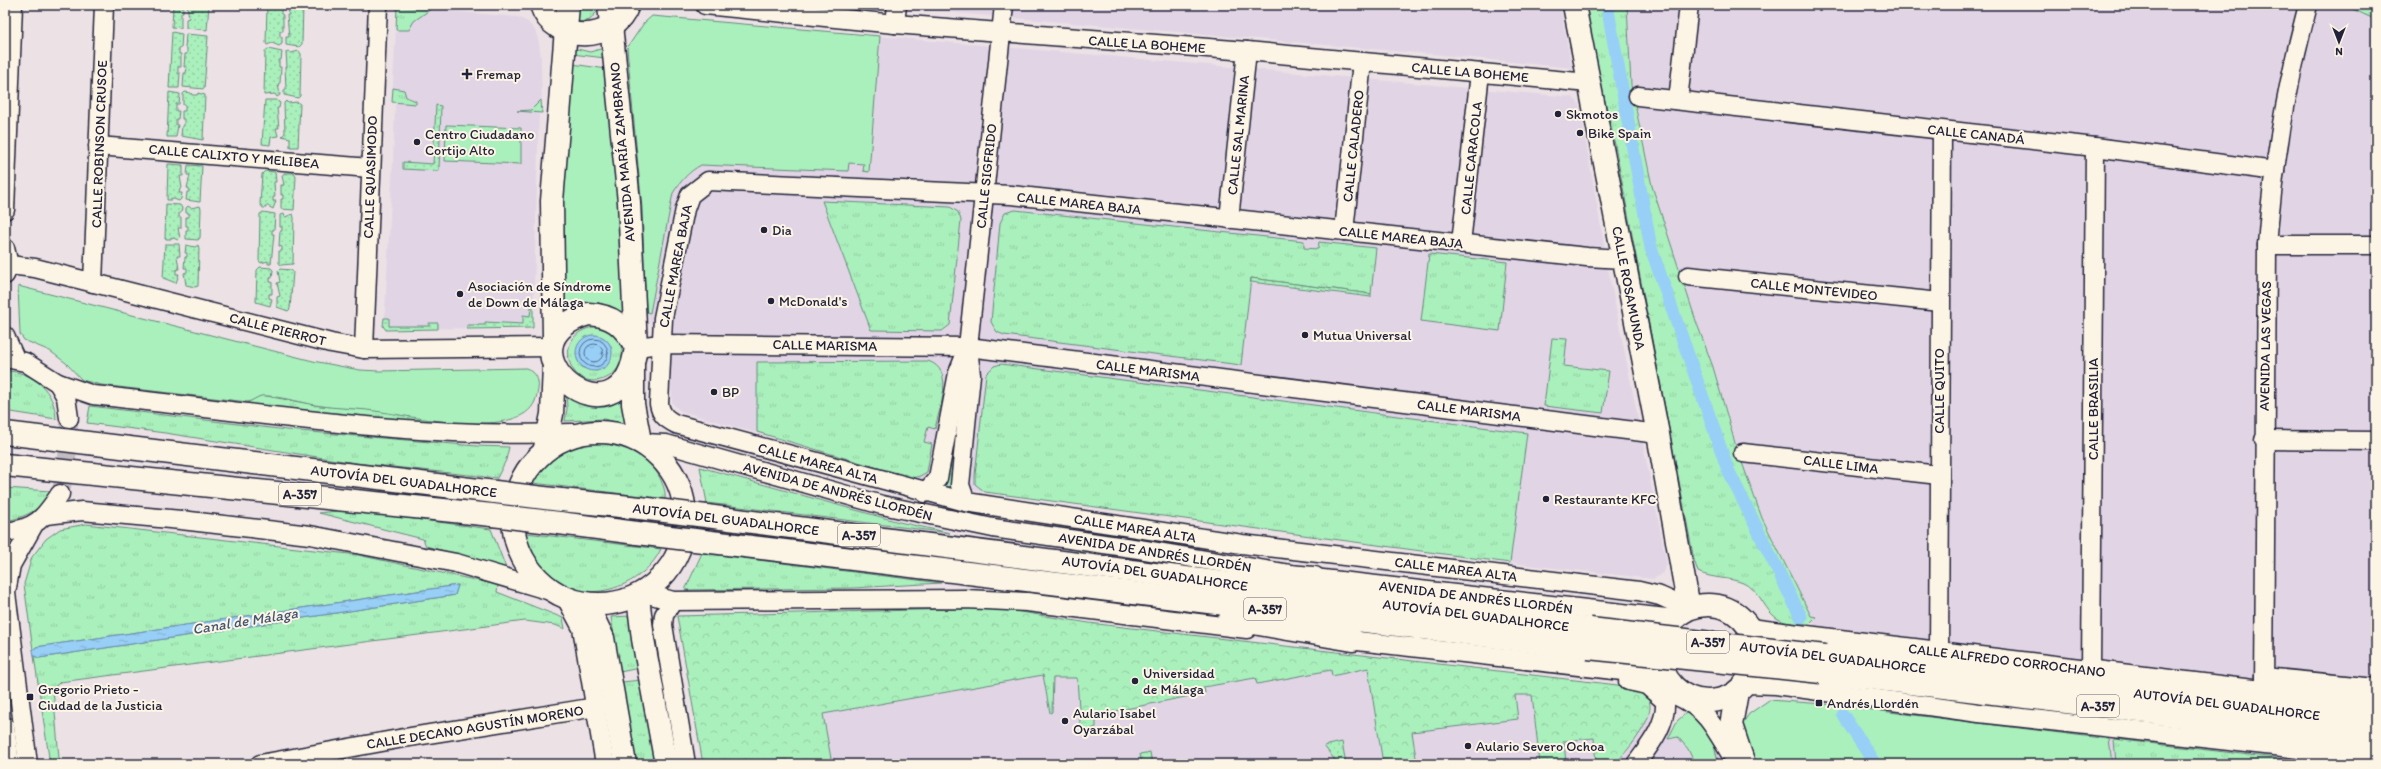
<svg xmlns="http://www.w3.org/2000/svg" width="2381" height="769" viewBox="0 0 2381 769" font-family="Itim,sans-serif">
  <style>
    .built { fill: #e1d5e5 }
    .grass { fill: url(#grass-tufts); stroke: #66897c; fill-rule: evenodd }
    .forest { fill: url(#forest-crowns); stroke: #66897c }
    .park { fill: #aaf0bc; stroke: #66897c }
    .garden { fill: url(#garden-dots); stroke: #66897c }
    .water { fill: url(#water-ripples); stroke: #698aac }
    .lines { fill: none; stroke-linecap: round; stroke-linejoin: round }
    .shore { stroke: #516786; stroke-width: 1 }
    .canal { stroke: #98cff7; stroke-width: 13 }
    .minor-tunnel { stroke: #c4bcc3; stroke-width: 18; stroke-dasharray: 18 9; stroke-linecap: butt }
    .minor-casing { stroke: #22223b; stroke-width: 21 }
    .major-casing { stroke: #22223b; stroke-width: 25 }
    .highway-casing { stroke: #22223b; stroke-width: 25 }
    .minor { stroke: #fcf5e5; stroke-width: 18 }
    .major { stroke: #fcf5e5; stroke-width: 22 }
    .highway { stroke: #fcf5e5; stroke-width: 22 }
    .highway-bridge-casing { stroke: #22223b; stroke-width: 25; stroke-linecap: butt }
    .highway-bridge { stroke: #fcf5e5; stroke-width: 22 }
    .poi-dot { fill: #22223b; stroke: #fcf5e5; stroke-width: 1.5 }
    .labels { text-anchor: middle; stroke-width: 4; stroke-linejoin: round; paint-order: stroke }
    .shield { fill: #fcf5e5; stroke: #63616e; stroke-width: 1 }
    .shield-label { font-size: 13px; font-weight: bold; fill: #22223b }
    .street-label { font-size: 14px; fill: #22223b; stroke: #fcf5e5 }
    .poi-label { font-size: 14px; fill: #22223b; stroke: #fcf5e5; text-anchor: start }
    .water-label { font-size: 15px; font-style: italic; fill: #455673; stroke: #fcf5e5 }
  </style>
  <defs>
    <pattern id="grass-tufts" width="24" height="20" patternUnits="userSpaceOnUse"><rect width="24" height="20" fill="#aaf0bc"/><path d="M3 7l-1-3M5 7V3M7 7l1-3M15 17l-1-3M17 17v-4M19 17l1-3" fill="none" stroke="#92cea2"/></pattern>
    <pattern id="forest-crowns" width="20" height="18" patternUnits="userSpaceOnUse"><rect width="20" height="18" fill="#aaf0bc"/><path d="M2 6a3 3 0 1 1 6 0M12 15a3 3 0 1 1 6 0" fill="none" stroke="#92cea2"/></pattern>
    <pattern id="garden-dots" width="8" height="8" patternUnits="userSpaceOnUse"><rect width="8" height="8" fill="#aaf0bc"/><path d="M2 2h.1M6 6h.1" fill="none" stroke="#92cea2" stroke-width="1.8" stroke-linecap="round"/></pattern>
    <pattern id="water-ripples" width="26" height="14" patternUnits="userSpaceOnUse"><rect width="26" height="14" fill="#98cff7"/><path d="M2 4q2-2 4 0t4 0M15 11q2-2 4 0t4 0" fill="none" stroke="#83b1d5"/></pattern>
  </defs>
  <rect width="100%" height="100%" fill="#ece2e5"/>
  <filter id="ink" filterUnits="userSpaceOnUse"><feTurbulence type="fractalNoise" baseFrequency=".025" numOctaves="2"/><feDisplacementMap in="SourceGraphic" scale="8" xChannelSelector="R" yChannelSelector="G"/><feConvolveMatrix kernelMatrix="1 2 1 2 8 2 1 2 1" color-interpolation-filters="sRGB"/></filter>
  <g filter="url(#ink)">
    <g class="built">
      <polygon points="863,5 1560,5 1572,68 1441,55"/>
      <polygon points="1627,5 2376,5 2376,694 1823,642 1762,518 1735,443 1713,367 1696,321 1652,186 1631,85"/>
      <polygon points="397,6 518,17 528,22 535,30 539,42 541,59 542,113 539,113 533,328 384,329 393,159 395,103 392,102"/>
      <polygon points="652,16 1572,97 1578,102 1581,114 1610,278 1667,564 1664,572 1654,579 1510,563 985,492 912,478 680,411 672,403 671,377 646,312 642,208 627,66 627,48 644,23"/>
      <polygon points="996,608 1089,623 1536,675 1649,701 1650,713 1672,730 1677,721 1686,713 1738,730 1749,714 1769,700 1788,701 2326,764 703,764 677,616"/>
    </g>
    <g class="grass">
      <polygon points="577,5 600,5 600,8 590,20 576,23"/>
      <path d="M1582 5H1627L1631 85 1652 186 1696 321 1713 367 1735 443 1762 518 1811 616 1816 617 1809 624C1801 623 1789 624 1782 621 1764 614 1762 590 1743 583 1729 577 1712 579 1698 572L1694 560 1613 135Z"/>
      <polygon points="2344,5 2376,5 2376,20"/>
      <polygon points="397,6 431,9 414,21 409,30 396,30"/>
      <polygon points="393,88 404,90 406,97 416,101 416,104 392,102"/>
      <polygon points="541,100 542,113 517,111 531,110"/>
      <polygon points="822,201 950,207 958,212 961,220 950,325 942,331 871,330"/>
      <polygon points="1015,210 1304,241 1304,248 1318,249 1319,242 1376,248 1371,294 1251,278 1241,365 1004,335 997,332 991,322 1000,223 1005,213"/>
      <polygon points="1429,254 1507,262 1500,331 1421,321"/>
      <path d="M593 327C611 328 627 343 621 362 618 370 612 376 604 379 568 392 551 335 593 327ZM604 338 611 347 597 371 583 368 577 359Z"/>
      <polygon points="1552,338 1567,339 1564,366 1609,371 1603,413 1544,406"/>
      <path d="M928 361C956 370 939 408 935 429L928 427 924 442 932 444 927 472 920 476 912 478 757 432V362Z"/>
      <polygon points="1001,364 1527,433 1510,563 985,492 975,484 975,475 986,374 994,366"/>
      <path d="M5 371C33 371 55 391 56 419L5 411Z"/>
      <polygon points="963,380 955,490 942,489 942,484"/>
      <polygon points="566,392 623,392 631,426 604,419 565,421 567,409"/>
      <polygon points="261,395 321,406 508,419 466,423 466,428 248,406 248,402"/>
      <polygon points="90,406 287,430 477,446 509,447 506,460 497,478 356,463 165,433 87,423"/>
      <path d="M595 443C621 445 647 453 660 478 663 485 666 491 665 499L533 483C549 459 566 447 595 443Z"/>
      <polygon points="700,467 899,522 950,533 707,503"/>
      <path d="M5 488 50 491C43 510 23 518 5 521Z"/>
      <polygon points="346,510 491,529 506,568 426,546 423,539 319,513"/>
      <polygon points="86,524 358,555 498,585 497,592 563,618 565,629 555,625 525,621 60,682 53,689 59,758 61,764 50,764 34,656 39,658 455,595 458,585 36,647 33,650 24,584 32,557 46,539 60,529"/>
      <path d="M526 533 661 549C640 592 575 609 541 569 532 559 529 545 526 533Z"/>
      <polygon points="702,553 941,583 853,588 685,590"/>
      <polygon points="630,616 639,668 620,672 611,617"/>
      <polygon points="641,680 655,764 636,764 622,682"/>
      <polygon points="2114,739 2310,762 2116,764"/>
    </g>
    <path class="forest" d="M996 608 1089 623 1626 686C1631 688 1639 690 1643 693 1666 709 1626 752 1615 764H1596L1594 738 1564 741 1566 764 1589 762V764H1540L1532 695H1515L1518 719 1412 732 1417 764H1383L1368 668 1332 676 1331 670 1257 684 1255 678 1204 687 1205 693 1096 715V727L1084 732 1080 723 1077 678H1053L1052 712 1050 713 1043 675 823 714 832 764H703L677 616Z"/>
    <g class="park">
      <path d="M652 16 880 36 869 172 863 171 864 164 849 163 848 171 701 165C688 172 681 181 673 193L650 313 646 312 642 208 627 48 644 23Z"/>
      <polygon points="573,48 590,52 604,48 605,58 572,54"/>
      <path d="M572 64 607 69 616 140 626 316C599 299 588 297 560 315L561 207Z"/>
      <polygon points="446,125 521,128 521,164 445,161"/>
      <path d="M18 286 313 361 360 370 379 371 526 368C541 374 540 387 535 401 520 440 413 417 382 412 360 408 337 409 315 405 306 403 267 394 261 396 257 397 252 401 248 402L101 385 82 380 66 363 50 351 24 340 20 334Z"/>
      <polygon points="1769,700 1824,704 2109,739 2112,764 1755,764 1738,730 1749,714"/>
      <path d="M1686 713C1708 713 1714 748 1719 764H1695L1688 749 1678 737 1668 739 1677 721Z"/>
    </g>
    <g class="garden">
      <polygon points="173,5 183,5 183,12 181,13 181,28 172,27"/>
      <polygon points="187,5 209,5 207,30 186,28 186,19 189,18"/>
      <polygon points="267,5 284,5 281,7 281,14 283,15 283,31 280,31 280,37 282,37 282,44 279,46 272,43 267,45 266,43"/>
      <polygon points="288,5 303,5 302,44 299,47 286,45 286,37 289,37 287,15 289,15"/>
      <polygon points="172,32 182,34 181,48 179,48 179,54 181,54 181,67 178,67 178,73 180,73 179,88 169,88"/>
      <polygon points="186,34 208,36 204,89 183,87 184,73 186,73 187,67 184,67 185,54 187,54 187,48 185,48"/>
      <polygon points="268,49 282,52 281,60 279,60 279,67 281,67 280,83 278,84 280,95 277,97 275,94 264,95 265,51"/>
      <polygon points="288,51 291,53 299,51 301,54 300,96 298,98 284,95 284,90 286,89 285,67 287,67 286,52"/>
      <polygon points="169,92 180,94 179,104 176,104 176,111 179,111 178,119 176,119 176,125 178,125 176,137 167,137"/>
      <polygon points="185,92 191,93 192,95 197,95 198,93 205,95 203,140 181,136 182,126 184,126 184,119 182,119 182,111 185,111 185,105 183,105 183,94"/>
      <polygon points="265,100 277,100 280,103 279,108 277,108 279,128 276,128 278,136 271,137 270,145 262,144"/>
      <polygon points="286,101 288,103 297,102 300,104 298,147 290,147 290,138 282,136 285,133 284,103"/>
      <polygon points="436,105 441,106 439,171 403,169 403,162 433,164"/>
      <polygon points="168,164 183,165 183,176 180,176 182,188 180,189 179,193 182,193 181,199 179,201 171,198 171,200 167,200"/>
      <polygon points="188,165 202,166 200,202 186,200 187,192 189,192 189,188 187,188 190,175 187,175"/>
      <polygon points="265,171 275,172 276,182 274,182 275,197 273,197 273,201 276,201 273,209 266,205 266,208 263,208 260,204 262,174"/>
      <polygon points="284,173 294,173 296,177 294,210 281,209 281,199 283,199 283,195 281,195 281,185 284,185 282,176"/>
      <polygon points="166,204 180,205 182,208 181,213 179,213 179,217 181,217 181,228 178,228 180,238 178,240 171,237 171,239 165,239"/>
      <polygon points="188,206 191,208 200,206 201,209 200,238 198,240 186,239 186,230 188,230 188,226 186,226 186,217 189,217 189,213 186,213 186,208"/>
      <polygon points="263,212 275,214 274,230 272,230 272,234 274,234 271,264 268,264 268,261 261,263 259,261 260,214"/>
      <polygon points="284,214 285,217 293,214 294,218 293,264 281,265 279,263 279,251 282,251 282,247 279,246 280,231 282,231 282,227 280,227 280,215"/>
      <polygon points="165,244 179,244 180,256 177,256 179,269 176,270 176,274 179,274 176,283 163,278"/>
      <polygon points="186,245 195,247 198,245 199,248 198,286 195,287 186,285 184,273 187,272 187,268 184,268 185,257 187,257 187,253 185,253"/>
      <polygon points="260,267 271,268 273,270 272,278 270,278 270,282 272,282 272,294 269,294 269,298 272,299 270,306 256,302 257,270"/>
      <polygon points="280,269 291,270 293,272 290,309 288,311 277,307 277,297 280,296 277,283 280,282 278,271"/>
      <polygon points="1251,278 1371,294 1371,297 1251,282"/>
      <polygon points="531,307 533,307 533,328 467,329 467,325 485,325 485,322 523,324 523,315 530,316"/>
      <polygon points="384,318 389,318 389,326 429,326 429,323 438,323 438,329 386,330 383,326"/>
      <polygon points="1342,742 1346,764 1338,764 1324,746"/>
      <polygon points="1150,752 1152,764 1142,764 1140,754"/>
    </g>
    <g class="water">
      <circle cx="594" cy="353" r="18"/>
      <polygon points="458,585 455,595 39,658 34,656 33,650 36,647"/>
    </g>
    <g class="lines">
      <g class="shore">
        <circle cx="594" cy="353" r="14"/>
        <circle cx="594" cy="353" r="9"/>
      </g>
      <g class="canal">
        <polyline points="1607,5 1651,248 1728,470 1801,617"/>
        <polyline points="1843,715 1875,764"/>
      </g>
      <path class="minor-tunnel" d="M60 494C67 469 69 444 69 418"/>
      <g class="minor-casing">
        <g id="minor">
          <polyline points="705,5 895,24 1247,51 1589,83"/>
          <polyline points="895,24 897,5"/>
          <polyline points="1638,96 2095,147 2275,171"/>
          <polyline points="1678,100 1689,5"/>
          <polyline points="98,146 370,168"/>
          <polyline points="5,210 13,5"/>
          <polyline points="1229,219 1247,51"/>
          <polyline points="1344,231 1362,62"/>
          <polyline points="1461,243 1480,73"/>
          <polyline points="2267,245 2376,245"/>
          <polyline points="5,248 9,265 5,275"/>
          <path d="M1623 259 1587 257 1011 195 708 181 690 195 685 209 663 318 659 404C661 415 666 419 676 424L966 502 1242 544 1639 591 1660 596 1687 608"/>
          <polyline points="9,265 35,268 331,343 364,349 552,347"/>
          <polyline points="1688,276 1940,302"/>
          <polyline points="93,283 104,5"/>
          <polyline points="5,336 15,358"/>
          <polyline points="636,347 661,344 968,347 1658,434"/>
          <polyline points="364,349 378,5"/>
          <path d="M5 358 25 362 58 383 93 395C253 412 412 439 572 433"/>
          <polyline points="58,383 66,397 69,418"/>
          <polyline points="2264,440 2376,441"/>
          <polyline points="644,443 666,444 882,505 993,528 1139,549 1314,578 1675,619"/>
          <polyline points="1743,453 1939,475"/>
          <polyline points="925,493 938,478 958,373 966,353"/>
          <polyline points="966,502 960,485 971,375 968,347 1004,5"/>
          <polyline points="46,515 82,511 181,520 310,535 456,563 554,592"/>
          <path d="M5 532C36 529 44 518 60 494"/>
          <polyline points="645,593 673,601 965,599 1027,602 1247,629"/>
          <polyline points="566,598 582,628 605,764"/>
          <polyline points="673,601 664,615 663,625 686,764"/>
          <polyline points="1750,628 2376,704"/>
          <polyline points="1340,639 1666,676"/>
          <polyline points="1939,652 1942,131"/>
          <polyline points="2091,671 2095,147"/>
          <polyline points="2264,677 2376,688"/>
          <path d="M1628 681C1655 686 1689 696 1708 719 1716 729 1723 742 1730 753"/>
          <polyline points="1746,684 1776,685 1979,713 2317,751"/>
          <path d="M2264 691 2267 245C2273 164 2287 84 2308 5"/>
          <polyline points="5,726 10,764"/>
          <polyline points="28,764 6,593 11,565 33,526"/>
          <polyline points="260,764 404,738 596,707"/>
          <path d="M1636 764C1649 746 1667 725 1665 701L1650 688"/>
        </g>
      </g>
      <g class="major-casing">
        <g id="major">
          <path d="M541 5C554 45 615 43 628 5"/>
          <polyline points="609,5 629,202 636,347"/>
          <polyline points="1574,5 1658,434 1689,608"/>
          <path d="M588 314C613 315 624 326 636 347 621 459 488 345 588 314Z"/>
          <polyline points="554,337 552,201 568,5"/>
          <polyline points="633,365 633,404 640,441"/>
          <circle cx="599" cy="518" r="86"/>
          <polyline points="545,448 552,414 554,366"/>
          <polyline points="638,597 643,639 666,764"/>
          <circle cx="1708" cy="653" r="48"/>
          <polyline points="587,605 603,638 625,764"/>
          <polyline points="1737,692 1731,725 1744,764"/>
        </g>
      </g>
      <g class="highway-casing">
        <g id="highway">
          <polyline points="5,433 495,492"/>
          <polyline points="5,465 492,515"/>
          <polyline points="561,500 640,508"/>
          <path d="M706 516C1001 552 1295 594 1590 629"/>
          <polyline points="559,523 637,533"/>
          <polyline points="703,541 1588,648"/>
          <polyline points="1261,574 1314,578"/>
          <polyline points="1230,619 1353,640"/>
          <polyline points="1825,656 2376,720"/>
          <polyline points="1821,672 2376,740"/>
          <polyline points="2304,750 2365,751"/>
        </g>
      </g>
      <use href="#minor" class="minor"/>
      <use href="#major" class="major"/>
      <use href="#highway" class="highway"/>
      <g class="highway-bridge-casing">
        <g id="highway-bridge">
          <polyline points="495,492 561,500"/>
          <polyline points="640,508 706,516"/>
          <polyline points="492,515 559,523"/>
          <polyline points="637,533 703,541"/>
          <polyline points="1590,629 1825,656"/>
          <polyline points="1588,648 1821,672"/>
        </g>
      </g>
      <use href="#highway-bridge" class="highway-bridge"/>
    </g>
  </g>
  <g class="poi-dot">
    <path d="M465 68h4v4h4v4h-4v4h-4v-4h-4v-4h4z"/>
    <circle cx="1558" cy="114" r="4"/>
    <circle cx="1580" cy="133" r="4"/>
    <circle cx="417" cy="142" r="4"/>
    <circle cx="764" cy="230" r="4"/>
    <circle cx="460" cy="294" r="4"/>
    <circle cx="771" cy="301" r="4"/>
    <circle cx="1305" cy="335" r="4"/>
    <circle cx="714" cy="392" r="4"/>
    <circle cx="1546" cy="499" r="4"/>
    <circle cx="1135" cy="681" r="4"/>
    <rect x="26" y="693" width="8" height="8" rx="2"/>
    <rect x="1815" y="699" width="8" height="8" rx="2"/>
    <circle cx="1065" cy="721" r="4"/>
    <circle cx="1468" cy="746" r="4"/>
  </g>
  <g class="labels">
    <g class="shield">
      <rect x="279" y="483" width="42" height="22" rx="3"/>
      <rect x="838" y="524" width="42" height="22" rx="3"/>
      <rect x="1244" y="598" width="42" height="22" rx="3"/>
      <rect x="1687" y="631" width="42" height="22" rx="3"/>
      <rect x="2077" y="695" width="42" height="22" rx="3"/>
    </g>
    <g class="shield-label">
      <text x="300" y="499">A-357</text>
      <text x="859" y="540">A-357</text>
      <text x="1265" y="614">A-357</text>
      <text x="1708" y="647">A-357</text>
      <text x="2098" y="711">A-357</text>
    </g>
    <g class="street-label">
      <text transform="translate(1147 44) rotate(4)" y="5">CALLE LA BOHEME</text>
      <text transform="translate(1470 72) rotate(5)" y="5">CALLE LA BOHEME</text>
      <text transform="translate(1976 134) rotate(6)" y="5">CALLE CANADÁ</text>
      <text transform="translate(1238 135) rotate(-84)" y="5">CALLE SAL MARINA</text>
      <text transform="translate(99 144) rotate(-88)" y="5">CALLE ROBINSON CRUSOE</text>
      <text transform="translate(1353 146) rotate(-84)" y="5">CALLE CALADERO</text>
      <text transform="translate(622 152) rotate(-95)" y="5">AVENIDA MARÍA ZAMBRANO</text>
      <text transform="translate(234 156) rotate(5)" y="5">CALLE CALIXTO Y MELIBEA</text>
      <text transform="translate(1471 158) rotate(-84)" y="5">CALLE CARACOLA</text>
      <text transform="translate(986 176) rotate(-84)" y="5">CALLE SIGFRIDO</text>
      <text transform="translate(370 177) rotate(-88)" y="5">CALLE QUASIMODO</text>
      <text transform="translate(1079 203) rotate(6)" y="5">CALLE MAREA BAJA</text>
      <text transform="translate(1401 237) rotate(6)" y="5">CALLE MAREA BAJA</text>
      <text transform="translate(675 266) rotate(-79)" y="5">CALLE MAREA BAJA</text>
      <text transform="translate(1629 288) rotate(79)" y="5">CALLE ROSAMUNDA</text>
      <text transform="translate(1814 289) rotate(6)" y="5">CALLE MONTEVIDEO</text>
      <text transform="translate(278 329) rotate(14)" y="5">CALLE PIERROT</text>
      <text transform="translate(825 345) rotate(1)" y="5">CALLE MARISMA</text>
      <text transform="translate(2265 346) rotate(-89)" y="5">AVENIDA LAS VEGAS</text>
      <text transform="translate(1148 370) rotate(7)" y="5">CALLE MARISMA</text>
      <text transform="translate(1939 391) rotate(-90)" y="5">CALLE QUITO</text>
      <text transform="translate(2093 409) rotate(-90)" y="5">CALLE BRASILIA</text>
      <text transform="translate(1469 410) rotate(7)" y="5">CALLE MARISMA</text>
      <text transform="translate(818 463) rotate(15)" y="5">CALLE MAREA ALTA</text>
      <text transform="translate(1841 464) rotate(7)" y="5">CALLE LIMA</text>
      <text transform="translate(404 481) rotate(7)" y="5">AUTOVÍA DEL GUADALHORCE</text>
      <text transform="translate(838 491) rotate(15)" y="5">AVENIDA DE ANDRÉS LLORDÉN</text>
      <text transform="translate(726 519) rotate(7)" y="5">AUTOVÍA DEL GUADALHORCE</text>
      <text transform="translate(1135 528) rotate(9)" y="5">CALLE MAREA ALTA</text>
      <text transform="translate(1155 552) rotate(9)" y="5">AVENIDA DE ANDRÉS LLORDÉN</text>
      <text transform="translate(1456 569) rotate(7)" y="5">CALLE MAREA ALTA</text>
      <text transform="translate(1155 573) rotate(8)" y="5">AUTOVÍA DEL GUADALHORCE</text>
      <text transform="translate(1476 597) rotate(7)" y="5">AVENIDA DE ANDRÉS LLORDÉN</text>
      <text transform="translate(1476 615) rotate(7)" y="5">AUTOVÍA DEL GUADALHORCE</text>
      <text transform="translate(1833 657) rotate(7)" y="5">AUTOVÍA DEL GUADALHORCE</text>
      <text transform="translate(2007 660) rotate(7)" y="5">CALLE ALFREDO CORROCHANO</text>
      <text transform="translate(2227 704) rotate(7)" y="5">AUTOVÍA DEL GUADALHORCE</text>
      <text transform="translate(475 727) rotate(-9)" y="5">CALLE DECANO AGUSTÍN MORENO</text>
    </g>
    <g class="poi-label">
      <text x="476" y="79">Fremap</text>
      <text x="1566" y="119">Skmotos</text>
      <text x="1588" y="138">Bike Spain</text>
      <text x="425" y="139">Centro Ciudadano<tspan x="425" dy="16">Cortijo Alto</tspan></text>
      <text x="772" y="235">Dia</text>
      <text x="468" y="291">Asociación de Síndrome<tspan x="468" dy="16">de Down de Málaga</tspan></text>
      <text x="779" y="306">McDonald's</text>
      <text x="1313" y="340">Mutua Universal</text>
      <text x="722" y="397">BP</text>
      <text x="1554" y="504">Restaurante KFC</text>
      <text x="1143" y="678">Universidad<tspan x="1143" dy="16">de Málaga</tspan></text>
      <text x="38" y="694">Gregorio Prieto -<tspan x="38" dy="16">Ciudad de la Justicia</tspan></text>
      <text x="1827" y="708">Andrés Llordén</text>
      <text x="1073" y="718">Aulario Isabel<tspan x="1073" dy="16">Oyarzábal</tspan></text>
      <text x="1476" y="751">Aulario Severo Ochoa</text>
    </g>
    <g class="water-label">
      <text transform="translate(245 621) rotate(-9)" y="5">Canal de Málaga</text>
    </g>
  </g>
  <rect width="2381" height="769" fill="none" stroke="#fcf5e5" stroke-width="20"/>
  <rect x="10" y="10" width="2361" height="749" fill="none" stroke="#22223b" stroke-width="1.5" filter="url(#ink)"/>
  <g transform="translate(2339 42) rotate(180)" stroke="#fcf5e5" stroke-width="3" paint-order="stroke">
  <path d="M0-3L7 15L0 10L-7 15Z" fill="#22223b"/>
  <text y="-6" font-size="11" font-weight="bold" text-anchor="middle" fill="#22223b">N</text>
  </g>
</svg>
